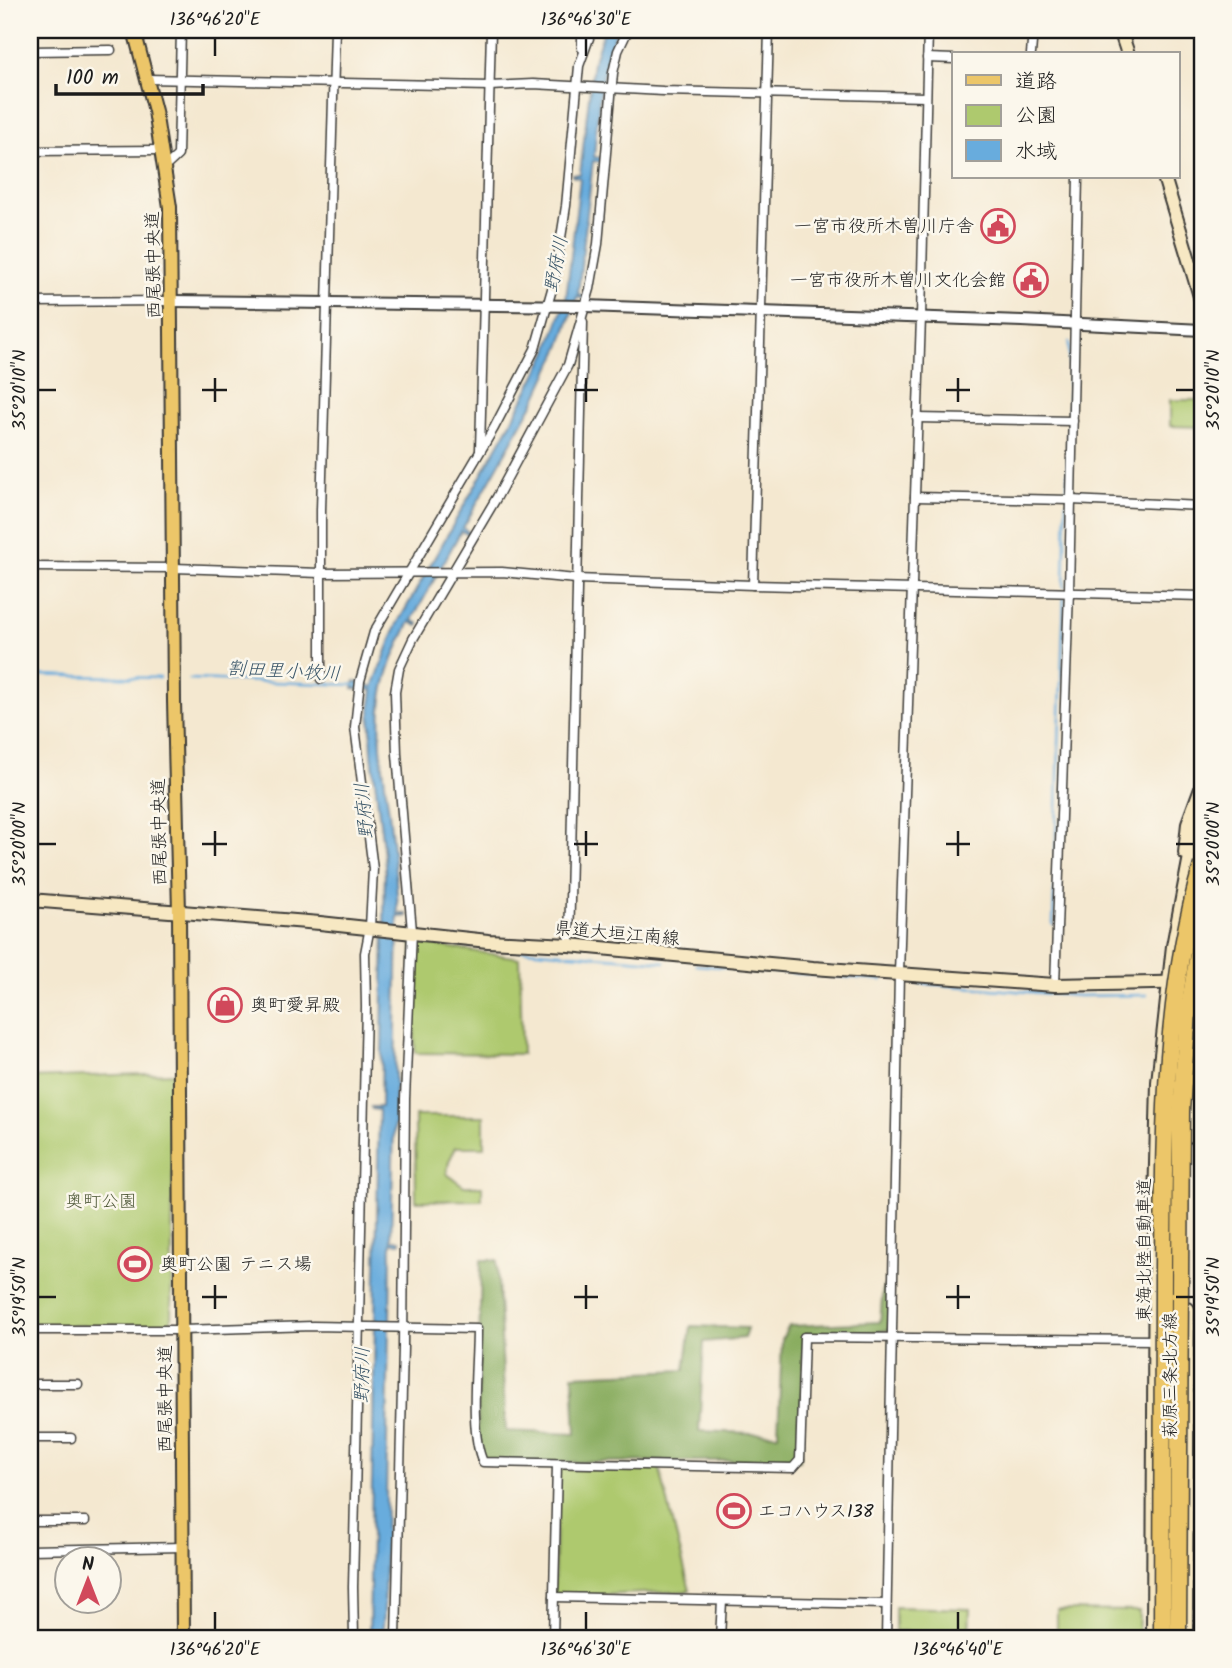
<svg xmlns="http://www.w3.org/2000/svg" width="1232" height="1668" viewBox="0 0 1232 1668" font-family="Kalam,'Klee One',sans-serif">
  <style>
    .green { fill: #aec96e; stroke: #657245; stroke-width: 2 }
    .forest { fill: #8aad61; stroke: #53643e; stroke-width: 2 }
    .water { fill: #68acdd; stroke: #42647c; stroke-width: 2 }
    .lines { fill: none; stroke-linecap: round; stroke-linejoin: round }
    .stream { stroke: #68acdd; stroke-width: 2.5 }
    .minor-casing { stroke: #3c3b37; stroke-width: 11 }
    .tertiary-casing { stroke: #3c3b37; stroke-width: 14 }
    .secondary-casing { stroke: #3c3b37; stroke-width: 16 }
    .primary-casing { stroke: #3c3b37; stroke-width: 16 }
    .minor { stroke: #fff; stroke-width: 8 }
    .tertiary { stroke: #fff; stroke-width: 10 }
    .secondary { stroke: #f7e8c3; stroke-width: 12 }
    .primary { stroke: #ecc669; stroke-width: 12 }
    .motorway-bridge-casing { stroke: #3c3b37; stroke-width: 19; stroke-linecap: butt }
    .motorway-bridge { stroke: #ecc669; stroke-width: 16 }
    .ticks { fill: none; stroke: #1c1c1c; stroke-width: 2.5 }
    .labels { text-anchor: middle; stroke-width: 5; stroke-linejoin: round; paint-order: stroke }
    .poi-label { font-size: 18px; fill: #1c1c1c; stroke: #fbf7ec; text-anchor: start }
    .street-label { font-size: 18px; fill: #1c1c1c; stroke: #fbf7ec }
    .park-label { font-size: 18px; fill: #4f5939; stroke: #fbf7ec }
    .water-label { font-size: 19px; font-style: italic; fill: #3a5669; stroke: #fbf7ec }
    .neatline { fill: none; stroke: #1c1c1c; stroke-width: 2.5 }
    .ticks-label { font-size: 18px; text-anchor: middle; fill: #1c1c1c }
  </style>
  <rect width="100%" height="100%" fill="#fbf7ec"/>
  <filter id="ink" filterUnits="userSpaceOnUse"><feTurbulence type="fractalNoise" baseFrequency=".0143" numOctaves="2"/><feDisplacementMap in="SourceGraphic" scale="14" xChannelSelector="R" yChannelSelector="G"/><feConvolveMatrix kernelMatrix="1 2 1 2 8 2 1 2 1" color-interpolation-filters="sRGB"/></filter>
  <filter id="wash" filterUnits="userSpaceOnUse"><feTurbulence type="fractalNoise" baseFrequency=".00686" numOctaves="4" result="noise"/><feDisplacementMap in="SourceGraphic" scale="28" xChannelSelector="R" yChannelSelector="G"/><feGaussianBlur stdDeviation="1.57" result="paint"/><feColorMatrix in="noise" values="0 0 0 0 0 0 0 0 0 0 0 0 0 0 0 0 0 1.4 0 .05"/><feComposite in="paint" operator="in"/></filter>
  <g filter="url(#wash)">
    <rect width="100%" height="100%" fill="#f4e8d0"/>
    <g class="green">
      <polygon points="1170,400 1202,400 1202,427 1170,426"/>
      <polygon points="412,942 520,958 522,1054 415,1053"/>
      <polygon points="174,1073 171,1325 30,1326 30,1078"/>
      <polygon points="415,1116 484,1116 484,1147 456,1147 449,1161 447,1174 464,1186 482,1186 482,1200 416,1201"/>
      <polygon points="1201,1165 1202,1411 1197,1414 1195,1193"/>
      <polygon points="659,1466 690,1591 554,1597 557,1469"/>
      <polygon points="895,1607 970,1609 969,1634 895,1631"/>
      <polygon points="1057,1610 1139,1611 1138,1637 1057,1635"/>
    </g>
    <polygon class="forest" points="481,1260 497,1260 506,1431 576,1434 573,1375 685,1370 691,1326 747,1328 744,1338 704,1342 699,1431 778,1434 782,1339 789,1326 880,1322 883,1287 887,1290 892,1330 804,1338 800,1460 487,1463 477,1449"/>
    <path class="water" d="M604 30H617C599 69 598 114 594 157L602 158V162L593 161 578 294 587 297 586 299 577 297 561 345 538 395 463 528 470 533 469 535 461 531 412 620 419 624 418 626 410 622C398 646 386 671 382 698 377 736 384 774 389 812 393 846 397 880 398 914H407V916L398 917 395 1084 402 1085V1087L395 1088 394 1121H401V1124L394 1125 391 1240H400V1243H391L390 1322 399 1323V1326H389L384 1614 382 1638H369L379 1110 372 1109 371 1107H381L385 865 372 754 370 709 373 690 353 688 355 681 373 687 397 624 513 419 547 353 566 299 580 178 572 176V174H580L593 63Z"/>
    <g class="lines">
      <g class="stream">
        <polyline points="1069,417 1069,342"/>
        <polyline points="1067,496 1069,427"/>
        <polyline points="1064,587 1066,503"/>
        <polyline points="30,675 160,678"/>
        <polyline points="189,679 357,685"/>
        <polyline points="1053,925 1064,596"/>
        <polyline points="427,942 481,946"/>
        <polyline points="491,947 665,962"/>
        <polyline points="696,965 882,980"/>
        <polyline points="917,983 1079,996 1147,995"/>
      </g>
    </g>
  </g>
  <g filter="url(#ink)">
    <g class="lines">
      <g class="minor-casing">
        <g id="minor">
          <polyline points="582,30 582,48"/>
          <polyline points="30,51 111,50"/>
          <polyline points="1031,54 1033,30"/>
          <polyline points="927,58 954,59"/>
          <polyline points="30,66 31,30"/>
          <polyline points="148,79 489,86 533,84 663,91 925,97"/>
          <polyline points="30,151 162,150"/>
          <polyline points="165,167 178,155 181,30"/>
          <polyline points="30,302 171,301"/>
          <polyline points="917,418 1073,421"/>
          <polyline points="480,450 491,30"/>
          <polyline points="915,497 1071,500 1202,506"/>
          <polyline points="30,567 174,568 320,573 502,572 576,579 753,585 1202,596"/>
          <polyline points="753,585 769,30"/>
          <polyline points="321,679 321,510 335,30"/>
          <polyline points="569,945 583,322"/>
          <polyline points="1055,985 1069,591 1078,177"/>
          <path d="M30 1330H182L313 1326 477 1329C477 1364 469 1432 483 1462L793 1468 800 1460 804 1337 1155 1340"/>
          <polyline points="30,1384 78,1384"/>
          <polyline points="30,1438 71,1438"/>
          <polyline points="1187,1502 1202,1502"/>
          <polyline points="30,1521 85,1521"/>
          <polyline points="30,1550 183,1547"/>
          <polyline points="554,1597 886,1604"/>
          <polyline points="354,1638 353,1587 366,1007 365,953 370,927 373,869 355,727 360,681 374,632 494,428 535,349 554,282 566,206 579,66 592,30"/>
          <polyline points="396,1638 403,1347 405,1099 412,931 397,754 395,692 399,669 413,639 497,497 568,365 590,289 598,244 613,73 618,51 628,30"/>
          <polyline points="553,1638 557,1464"/>
          <polyline points="720,1638 722,1601"/>
          <polyline points="886,1638 899,973 921,317 928,30"/>
        </g>
      </g>
      <g class="tertiary-casing">
        <polyline id="tertiary" points="171,301 585,306 1022,321 1202,330"/>
      </g>
      <g class="secondary-casing">
        <g id="secondary">
          <polyline points="1120,30 1128,54"/>
          <polyline points="1164,177 1202,303"/>
          <polyline points="1185,853 1188,823 1202,785"/>
          <polyline points="30,900 320,923 488,941 569,945 813,968 1055,985 1202,982"/>
          <polyline points="1188,1136 1190,1088"/>
          <polyline points="1153,1638 1155,1204 1158,1082 1173,946 1191,851 1202,813"/>
          <polyline points="1186,1638 1188,1309"/>
        </g>
      </g>
      <g class="primary-casing">
        <polyline id="primary" points="134,30 155,111 170,207 174,701 179,912 183,1638"/>
      </g>
      <use href="#minor" class="minor"/>
      <use href="#tertiary" class="tertiary"/>
      <use href="#secondary" class="secondary"/>
      <use href="#primary" class="primary"/>
      <g class="motorway-bridge-casing">
        <g id="motorway-bridge">
          <path d="M1162 1638C1162 1516 1163 1394 1163 1271 1164 1135 1163 997 1202 865"/>
          <polyline points="1178,1638 1181,1111 1188,1013 1202,931"/>
        </g>
      </g>
      <use href="#motorway-bridge" class="motorway-bridge"/>
    </g>
  </g>
  <path class="ticks" d="M215 38V56M586 38V56M215 378V402M586 378V402M958 378V402M38 390H56M202 390H227M574 390H598M946 390H970M1176 390H1194M215 831V856M586 831V856M958 831V856M38 844H56M202 844H227M574 844H598M946 844H970M1176 844H1194M215 1285V1309M586 1285V1309M958 1285V1309M38 1297H56M202 1297H227M574 1297H598M946 1297H970M1176 1297H1194M215 1612V1630M586 1612V1630M958 1612V1630"/>
  <defs>
    <g id="civic-ring" transform="scale(1.75)"><circle r="9.5" fill="#fbf7ec" stroke="#d1495b" stroke-width="1.5"/><path d="M-.6-6.5H3V-4.5H.6V-3L4-1V1h2V6H-6V1h2V-1L-.6-3ZM-1.2 2.5V6h2.4V2.5Z" fill="#d1495b"/></g>
    <g id="shop-ring" transform="scale(1.75)"><circle r="9.5" fill="#fbf7ec" stroke="#d1495b" stroke-width="1.5"/><path d="M-5-2.5h2.3a2.7 3.5 0 0 1 5.4 0H5L5.5 6h-11ZM-1.5-2.5h3a1.5 2.3 0 0 0-3 0Z" fill="#d1495b"/></g>
    <g id="stadium-ring" transform="scale(1.75)"><circle r="9.5" fill="#fbf7ec" stroke="#d1495b" stroke-width="1.5"/><path d="M0-5a6.5 5 0 1 0 0 10a6.5 5 0 1 0 0-10ZM-3.5-1.8h7v3.6h-7Z" fill="#d1495b"/></g>
  </defs>
  <g fill-rule="evenodd">
    <use href="#civic-ring" x="998" y="226"/>
    <use href="#civic-ring" x="1031" y="280"/>
    <use href="#shop-ring" x="225" y="1005"/>
    <use href="#stadium-ring" x="135" y="1264"/>
    <use href="#stadium-ring" x="734" y="1511"/>
  </g>
  <g class="labels">
    <g class="poi-label">
      <text x="974" y="232" text-anchor="end">一宮市役所木曽川庁舎</text>
      <text x="1006" y="286" text-anchor="end">一宮市役所木曽川文化会館</text>
      <text x="250" y="1011">奥町愛昇殿</text>
      <text x="160" y="1270">奥町公園 テニス場</text>
      <text x="758" y="1517">エコハウス138</text>
    </g>
    <g class="street-label">
      <text transform="translate(153 265) rotate(-91)" y="6">西尾張中央道</text>
      <text transform="translate(159 832) rotate(-91)" y="6">西尾張中央道</text>
      <text transform="translate(617 933) rotate(5)" y="6">県道大垣江南線</text>
      <text transform="translate(1144 1250) rotate(-90)" y="6">東海北陸自動車道</text>
      <text transform="translate(1170 1375) rotate(-90)" y="6">萩原三条北方線</text>
      <text transform="translate(165 1399) rotate(-90)" y="6">西尾張中央道</text>
    </g>
    <g class="park-label">
      <text x="101" y="1207">奥町公園</text>
    </g>
    <g class="water-label">
      <text transform="translate(555 264) rotate(-79)" y="7">野府川</text>
      <text transform="translate(284 670) rotate(3)" y="7">割田里小牧川</text>
      <text transform="translate(363 811) rotate(-95)" y="7">野府川</text>
      <text transform="translate(361 1375) rotate(-89)" y="7">野府川</text>
    </g>
  </g>
  <rect width="1232" height="1668" fill="none" stroke="#fbf7ec" stroke-width="77"/>
  <rect x="952" y="52" width="228" height="126" fill="#fbf7ec" stroke="#a29f99" stroke-width="2"/>
  <rect x="966" y="75" width="35" height="10" fill="#ecc669" stroke="#a29f99" stroke-width="2"/>
  <text x="1015" y="88" font-size="21" fill="#1c1c1c">道路</text>
  <rect x="966" y="105" width="35" height="21" fill="#aec96e" stroke="#a29f99" stroke-width="2"/>
  <text x="1015" y="122" font-size="21" fill="#1c1c1c">公園</text>
  <rect x="966" y="140" width="35" height="21" fill="#68acdd" stroke="#a29f99" stroke-width="2"/>
  <text x="1015" y="158" font-size="21" fill="#1c1c1c">水域</text>
  <g transform="translate(88 1580)"><circle r="33" fill="#fbf7ec" stroke="#a29f99" stroke-width="2"/>
  <path d="M0-5L12 26L0 18L-12 26Z" fill="#d1495b"/>
  <text y="-10" font-size="19" font-weight="bold" text-anchor="middle" fill="#1c1c1c">N</text>
  </g>
  <path d="M56 84v10h147v-10" fill="none" stroke="#1c1c1c" stroke-width="3.5"/>
  <text x="66" y="84" font-size="21" fill="#1c1c1c" stroke="#fbf7ec" stroke-width="5" paint-order="stroke">100 m</text>
  <rect x="38" y="38" width="1156" height="1592" class="neatline"/>
  <g class="ticks-label">
    <text x="215" y="25">136°46'20"E</text>
    <text x="586" y="25">136°46'30"E</text>
    <text transform="translate(19 390) rotate(-90)" y="6">35°20'10"N</text>
    <text transform="translate(1213 390) rotate(-90)" y="6">35°20'10"N</text>
    <text transform="translate(19 844) rotate(-90)" y="6">35°20'00"N</text>
    <text transform="translate(1213 844) rotate(-90)" y="6">35°20'00"N</text>
    <text transform="translate(19 1297) rotate(-90)" y="6">35°19'50"N</text>
    <text transform="translate(1213 1297) rotate(-90)" y="6">35°19'50"N</text>
    <text x="215" y="1655">136°46'20"E</text>
    <text x="586" y="1655">136°46'30"E</text>
    <text x="958" y="1655">136°46'40"E</text>
  </g>
</svg>
